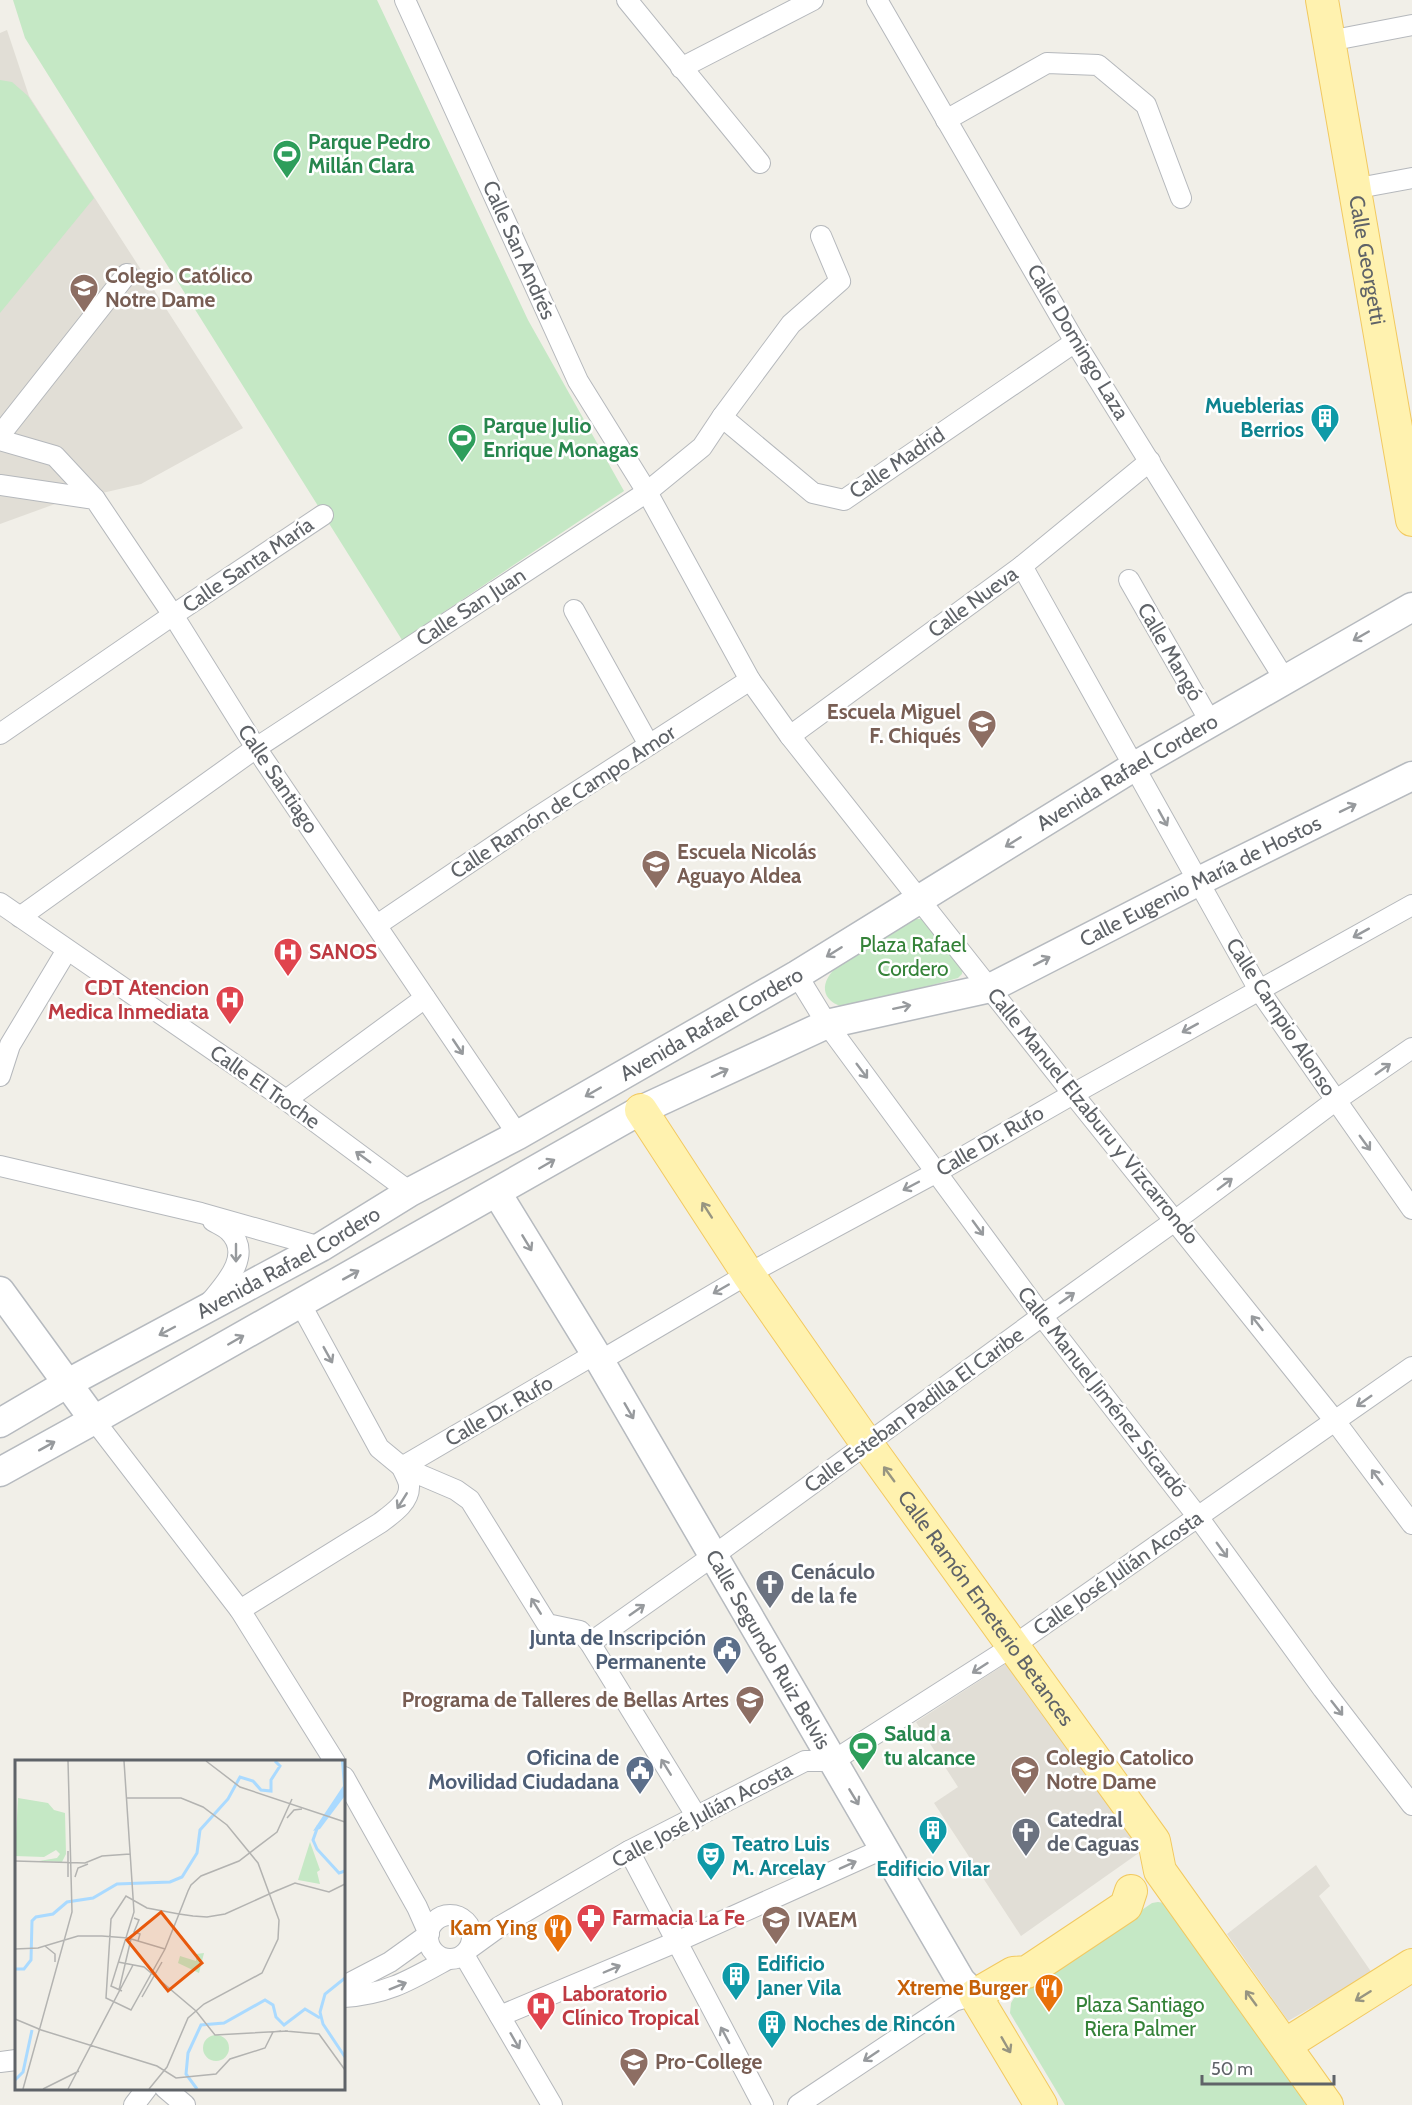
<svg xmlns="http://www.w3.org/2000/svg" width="1412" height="2105" viewBox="0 0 1412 2105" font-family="Cabin,sans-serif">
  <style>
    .education { fill: #e1ded6 }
    .green { fill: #c5e8c5 }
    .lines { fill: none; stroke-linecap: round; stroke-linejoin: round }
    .street-casing { stroke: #b5b8bc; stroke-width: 22 }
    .secondary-casing { stroke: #b6babf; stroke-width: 31 }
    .primary-casing { stroke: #f2c960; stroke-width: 34 }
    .street { stroke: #fff; stroke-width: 20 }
    .secondary { stroke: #fff; stroke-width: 28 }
    .primary { stroke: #fff2af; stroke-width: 32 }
    .oneway { stroke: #979a9d }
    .oneway2 { stroke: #979581 }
    .labels { text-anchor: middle; stroke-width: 5; stroke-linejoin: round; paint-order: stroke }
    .leisure-label { font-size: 21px; font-weight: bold; fill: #27864d; stroke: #fff; text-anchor: start }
    .street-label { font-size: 21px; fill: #5f6368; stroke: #fff }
    .education-label { font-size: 21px; font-weight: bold; fill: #785e54; stroke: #fff; text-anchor: start }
    .culture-label { font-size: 21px; font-weight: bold; fill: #0d838f; stroke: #fff; text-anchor: start }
    .park-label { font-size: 21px; fill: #348238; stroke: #fff }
    .health-label { font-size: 21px; font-weight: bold; fill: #be3a42; stroke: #fff; text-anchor: start }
    .worship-label { font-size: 21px; font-weight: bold; fill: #5b616d; stroke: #fff; text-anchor: start }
    .service-label { font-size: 21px; font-weight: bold; fill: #4e5e75; stroke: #fff; text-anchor: end }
    .food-label { font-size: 21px; font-weight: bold; fill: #c56008; stroke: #fff; text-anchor: end }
    .inset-river { fill: none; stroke: #aadaff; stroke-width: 3 }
    .inset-road { fill: none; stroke: #b3b3b1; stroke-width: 1.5 }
    .view { fill: #e8590c; fill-opacity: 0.15; stroke: #e8590c; stroke-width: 3 }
    .inset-edge { fill: none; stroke: #5f6368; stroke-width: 3 }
  </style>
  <rect width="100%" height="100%" fill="#f1efe8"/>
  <g class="education">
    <polygon points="7,30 29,96 243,428 141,484 55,504 0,524 0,33"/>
    <polygon points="1010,1661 1143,1850 1021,1936 934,1803 958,1787 916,1722"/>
    <polygon points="1316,1865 1330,1886 1319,1896 1372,1973 1288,2021 1227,1934"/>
  </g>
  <g class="green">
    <polygon points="13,0 377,0 528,320 624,491 402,640 25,38"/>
    <polygon points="0,80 12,82 28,96 94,198 0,313"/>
    <path d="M915 919H922L963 966 962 974 958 978 847 1008C819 1002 819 981 839 965Z"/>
    <polygon points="1158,1902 1164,1903 1312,2105 1065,2105 1010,2013 1011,2003 1014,1998 1152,1903"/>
  </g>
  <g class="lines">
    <g class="street-casing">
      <g id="street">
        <polyline points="405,0 578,381 647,492 750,680 790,736 1073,1094 1335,1421 1412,1524"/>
        <polyline points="627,0 760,163"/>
        <polyline points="877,0 1075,342 1285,680"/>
        <polyline points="1329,41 1412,25"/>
        <polyline points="681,68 813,0"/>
        <polyline points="946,120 1047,63 1098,65 1146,105 1181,198"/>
        <polyline points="1353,189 1412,178"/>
        <polyline points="722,417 813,493 844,500 1075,342"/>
        <polyline points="0,435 127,274"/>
        <polyline points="0,440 55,456 95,499"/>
        <polyline points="0,485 95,499 173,615 256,748 518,1135"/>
        <polyline points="1022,566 1259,990 1412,1209"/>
        <polyline points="1129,580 1211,723"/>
        <polyline points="574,610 649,745"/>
        <polyline points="0,734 173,615 323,515"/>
        <polyline points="790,736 1022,566 1150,461"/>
        <polyline points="0,903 286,1100 410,1192"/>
        <polyline points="20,917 256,748 647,492 702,447 722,417 791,324 840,281 821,236"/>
        <polyline points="377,925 525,825 750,680"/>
        <polyline points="797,975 827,1024 1042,1316 1198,1517 1323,1689 1412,1805"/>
        <polyline points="0,1076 10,1045 67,950"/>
        <polyline points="286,1100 425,998"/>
        <polyline points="0,1166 201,1213 321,1247"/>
        <path d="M211 1301C226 1283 253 1254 229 1231 225 1227 218 1224 213 1221"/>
        <polyline points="300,1303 379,1448 402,1467 595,1354"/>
        <polyline points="600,1361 748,1274 937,1172 1073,1094 1412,905"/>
        <polyline points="94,1420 240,1610 335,1762"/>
        <path d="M240 1610 380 1523C392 1514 410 1502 409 1486 409 1480 404 1473 402 1467L456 1490 470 1500 547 1624 580 1631 590 1643 697 1817"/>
        <polyline points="590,1643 713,1556 1042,1316 1176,1220 1335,1101 1412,1048"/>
        <polyline points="344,1777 417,1907 429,1934 390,1962 344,1986"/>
        <polyline points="629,1851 763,2105"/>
        <circle cx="450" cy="1937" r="22"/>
        <polyline points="470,1948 499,1927 629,1851 805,1761 833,1761 1013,1646 1412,1367"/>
        <polyline points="464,1955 552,2105"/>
        <path d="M344 1997C388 1994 410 1980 448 1959"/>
        <polyline points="500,2016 676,1942 885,1848"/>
        <polyline points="0,2062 16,2060"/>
        <polyline points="165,2088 185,2105"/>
        <polyline points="134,2105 147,2088"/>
        <polyline points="798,2105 954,2001 975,1995"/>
      </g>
    </g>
    <g class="secondary-casing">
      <g id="secondary">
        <path id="s1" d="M497 1193 600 1361 961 1981 975 1995"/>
        <polyline points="0,1291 94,1420"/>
        <path id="s2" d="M0 1423 68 1383 321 1247 410 1192 518 1135 797 975 1135 766 1412 607"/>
        <path id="s3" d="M0 1472 94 1420 641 1110 827 1024 990 988 1199 881 1412 776"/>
      </g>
    </g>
    <g class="primary-casing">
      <g id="primary">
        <path id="s4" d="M1322 0 1412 520"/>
        <path id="s5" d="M641 1110 748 1274 867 1444 1154 1841 1160 1871 1327 2105"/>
        <polyline points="1285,2045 1412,1965"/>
        <polyline points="1041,2105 975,1995 1013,1973 1027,1972 1126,1906 1131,1891"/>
      </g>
    </g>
    <use href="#street" class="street"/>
    <use href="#secondary" class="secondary"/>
    <use href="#primary" class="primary"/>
  </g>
  <defs><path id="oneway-shaft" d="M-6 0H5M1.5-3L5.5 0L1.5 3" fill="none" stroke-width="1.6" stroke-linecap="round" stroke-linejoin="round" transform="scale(1.5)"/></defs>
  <g class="oneway">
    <use href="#oneway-shaft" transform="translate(1361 636) rotate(150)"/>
    <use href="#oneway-shaft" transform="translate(1348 808) rotate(-26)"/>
    <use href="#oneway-shaft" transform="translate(1163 818) rotate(61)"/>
    <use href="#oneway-shaft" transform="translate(1013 842) rotate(148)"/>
    <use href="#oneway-shaft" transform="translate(1361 933) rotate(151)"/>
    <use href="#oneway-shaft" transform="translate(834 952) rotate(148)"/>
    <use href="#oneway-shaft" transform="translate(1042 961) rotate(-27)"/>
    <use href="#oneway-shaft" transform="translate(902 1007) rotate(-12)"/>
    <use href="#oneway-shaft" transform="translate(1190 1028) rotate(151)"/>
    <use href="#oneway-shaft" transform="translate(458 1047) rotate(56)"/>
    <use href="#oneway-shaft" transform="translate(1383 1069) rotate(-35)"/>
    <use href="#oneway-shaft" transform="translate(862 1071) rotate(53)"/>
    <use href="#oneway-shaft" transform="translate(720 1073) rotate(-25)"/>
    <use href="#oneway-shaft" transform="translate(593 1092) rotate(150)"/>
    <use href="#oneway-shaft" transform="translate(1365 1143) rotate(54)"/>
    <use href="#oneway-shaft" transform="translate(363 1157) rotate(-144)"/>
    <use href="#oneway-shaft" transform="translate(547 1164) rotate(-30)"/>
    <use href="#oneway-shaft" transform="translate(1225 1184) rotate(-37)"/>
    <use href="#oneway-shaft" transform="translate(911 1186) rotate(152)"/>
    <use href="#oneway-shaft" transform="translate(978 1228) rotate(54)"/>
    <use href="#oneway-shaft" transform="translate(527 1243) rotate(59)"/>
    <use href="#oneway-shaft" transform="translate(236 1253) rotate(90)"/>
    <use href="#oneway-shaft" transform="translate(351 1275) rotate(-29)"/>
    <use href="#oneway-shaft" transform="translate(721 1289) rotate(150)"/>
    <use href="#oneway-shaft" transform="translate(1067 1298) rotate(-35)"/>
    <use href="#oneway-shaft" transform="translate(1257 1323) rotate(-128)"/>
    <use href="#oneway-shaft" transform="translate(167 1331) rotate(152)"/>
    <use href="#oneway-shaft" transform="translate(236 1340) rotate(-30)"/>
    <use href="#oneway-shaft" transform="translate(328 1355) rotate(61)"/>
    <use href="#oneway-shaft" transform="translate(1364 1401) rotate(145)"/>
    <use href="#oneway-shaft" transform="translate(629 1411) rotate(60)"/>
    <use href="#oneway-shaft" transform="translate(47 1446) rotate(-29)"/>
    <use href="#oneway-shaft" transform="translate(1377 1477) rotate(-127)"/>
    <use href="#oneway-shaft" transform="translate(402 1501) rotate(122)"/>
    <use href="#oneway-shaft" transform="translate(1222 1550) rotate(54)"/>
    <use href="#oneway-shaft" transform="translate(536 1606) rotate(-122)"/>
    <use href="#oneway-shaft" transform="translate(637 1610) rotate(-35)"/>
    <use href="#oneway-shaft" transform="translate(980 1668) rotate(147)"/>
    <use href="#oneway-shaft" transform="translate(1337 1708) rotate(52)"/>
    <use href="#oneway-shaft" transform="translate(666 1767) rotate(-122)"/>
    <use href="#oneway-shaft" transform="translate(854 1797) rotate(59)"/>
    <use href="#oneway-shaft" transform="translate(848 1865) rotate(-24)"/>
    <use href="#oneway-shaft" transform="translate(612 1969) rotate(-23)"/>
    <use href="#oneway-shaft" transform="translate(398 1986) rotate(-22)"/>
    <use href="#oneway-shaft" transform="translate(725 2035) rotate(-118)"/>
    <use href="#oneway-shaft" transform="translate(515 2041) rotate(60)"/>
    <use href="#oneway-shaft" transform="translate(871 2056) rotate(146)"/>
  </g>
  <g class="oneway2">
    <use href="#oneway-shaft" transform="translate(707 1210) rotate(-123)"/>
    <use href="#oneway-shaft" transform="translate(889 1474) rotate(-126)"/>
    <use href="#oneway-shaft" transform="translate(1363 1996) rotate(148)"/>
    <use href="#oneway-shaft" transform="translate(1251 1998) rotate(-126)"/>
    <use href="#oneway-shaft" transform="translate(1006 2045) rotate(60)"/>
  </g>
  <defs>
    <g id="stadium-pin" transform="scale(1.5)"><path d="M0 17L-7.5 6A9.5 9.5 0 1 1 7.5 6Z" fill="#2e9e5b" stroke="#fff"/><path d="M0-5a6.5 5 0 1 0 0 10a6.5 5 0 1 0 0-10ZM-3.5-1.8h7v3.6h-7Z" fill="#fff"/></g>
    <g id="school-pin" transform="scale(1.5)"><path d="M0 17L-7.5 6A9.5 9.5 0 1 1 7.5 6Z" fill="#8d6e63" stroke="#fff"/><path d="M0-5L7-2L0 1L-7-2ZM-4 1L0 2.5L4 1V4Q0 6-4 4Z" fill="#fff"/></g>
    <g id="building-pin" transform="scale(1.5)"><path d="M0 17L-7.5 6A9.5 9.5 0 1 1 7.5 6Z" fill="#0f9aa8" stroke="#fff"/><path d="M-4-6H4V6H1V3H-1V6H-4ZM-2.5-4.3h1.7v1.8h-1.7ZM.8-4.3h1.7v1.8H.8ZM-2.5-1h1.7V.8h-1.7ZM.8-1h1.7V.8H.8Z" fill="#fff"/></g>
    <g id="hospital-pin" transform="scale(1.5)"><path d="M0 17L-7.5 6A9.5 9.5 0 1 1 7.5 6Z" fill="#e0444e" stroke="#fff"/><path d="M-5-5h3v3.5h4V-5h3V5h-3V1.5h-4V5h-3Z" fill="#fff"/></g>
    <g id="church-pin" transform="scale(1.5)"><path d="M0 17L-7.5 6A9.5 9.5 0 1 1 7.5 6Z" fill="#6b7280" stroke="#fff"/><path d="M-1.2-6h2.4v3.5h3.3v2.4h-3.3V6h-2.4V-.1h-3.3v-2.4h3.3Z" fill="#fff"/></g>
    <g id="civic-pin" transform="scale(1.5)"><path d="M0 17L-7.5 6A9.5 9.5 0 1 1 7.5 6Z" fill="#5c6f8a" stroke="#fff"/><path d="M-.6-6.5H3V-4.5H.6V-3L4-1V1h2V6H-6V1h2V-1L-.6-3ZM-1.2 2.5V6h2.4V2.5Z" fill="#fff"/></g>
    <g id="theatre-pin" transform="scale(1.5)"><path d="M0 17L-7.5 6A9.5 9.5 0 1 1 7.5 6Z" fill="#0f9aa8" stroke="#fff"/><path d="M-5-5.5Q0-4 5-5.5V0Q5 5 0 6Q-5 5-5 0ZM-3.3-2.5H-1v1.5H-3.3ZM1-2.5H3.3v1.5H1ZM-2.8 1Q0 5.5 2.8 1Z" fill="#fff"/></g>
    <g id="pharmacy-pin" transform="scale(1.5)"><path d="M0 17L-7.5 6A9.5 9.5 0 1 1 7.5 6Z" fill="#e0444e" stroke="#fff"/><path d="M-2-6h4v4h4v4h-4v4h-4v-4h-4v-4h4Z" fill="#fff"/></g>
    <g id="university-pin" transform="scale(1.5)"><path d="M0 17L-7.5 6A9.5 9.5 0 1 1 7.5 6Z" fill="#8d6e63" stroke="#fff"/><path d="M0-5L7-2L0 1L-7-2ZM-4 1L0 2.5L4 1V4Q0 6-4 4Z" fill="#fff"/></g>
    <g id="restaurant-pin" transform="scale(1.5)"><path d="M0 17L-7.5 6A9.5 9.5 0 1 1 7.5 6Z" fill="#e8710a" stroke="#fff"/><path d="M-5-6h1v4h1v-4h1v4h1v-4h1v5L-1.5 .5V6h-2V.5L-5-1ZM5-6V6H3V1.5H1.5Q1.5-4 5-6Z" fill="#fff"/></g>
  </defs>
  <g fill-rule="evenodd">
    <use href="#stadium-pin" x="287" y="154"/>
    <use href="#school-pin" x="84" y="288"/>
    <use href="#building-pin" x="1325" y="418"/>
    <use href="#stadium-pin" x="462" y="438"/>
    <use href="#school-pin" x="982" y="724"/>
    <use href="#school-pin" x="656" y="864"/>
    <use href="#hospital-pin" x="288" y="952"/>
    <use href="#hospital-pin" x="230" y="1000"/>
    <use href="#church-pin" x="770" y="1584"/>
    <use href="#civic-pin" x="727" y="1650"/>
    <use href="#school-pin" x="750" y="1700"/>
    <use href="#stadium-pin" x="863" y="1746"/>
    <use href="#civic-pin" x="640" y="1770"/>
    <use href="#school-pin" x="1025" y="1770"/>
    <use href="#building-pin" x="933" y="1830"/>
    <use href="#church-pin" x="1026" y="1832"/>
    <use href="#theatre-pin" x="711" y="1856"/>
    <use href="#pharmacy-pin" x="591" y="1918"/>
    <use href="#university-pin" x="776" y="1920"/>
    <use href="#restaurant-pin" x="558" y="1928"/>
    <use href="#building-pin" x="736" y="1976"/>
    <use href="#restaurant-pin" x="1049" y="1988"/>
    <use href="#hospital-pin" x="541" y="2006"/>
    <use href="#building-pin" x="772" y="2024"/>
    <use href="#school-pin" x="634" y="2062"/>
  </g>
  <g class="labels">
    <g class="leisure-label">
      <text x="308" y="149">Parque Pedro<tspan x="308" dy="24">Millán Clara</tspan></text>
      <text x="483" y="433">Parque Julio<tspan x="483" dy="24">Enrique Monagas</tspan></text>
      <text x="884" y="1741">Salud a<tspan x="884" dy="24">tu alcance</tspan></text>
    </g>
    <g class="street-label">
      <text transform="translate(519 250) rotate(66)" y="7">Calle San Andrés</text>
      <text dy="7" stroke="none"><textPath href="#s4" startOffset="264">Calle Georgetti</textPath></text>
      <text transform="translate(1078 342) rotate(59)" y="7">Calle Domingo Laza</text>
      <text transform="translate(897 463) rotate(-34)" y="7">Calle Madrid</text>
      <text transform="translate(248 565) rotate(-34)" y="7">Calle Santa María</text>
      <text transform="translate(973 602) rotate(-36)" y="7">Calle Nueva</text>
      <text transform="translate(471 607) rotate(-33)" y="7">Calle San Juan</text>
      <text transform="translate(1170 652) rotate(60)" y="7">Calle Mangó</text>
      <text dy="7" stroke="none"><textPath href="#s2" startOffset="1302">Avenida Rafael Cordero</textPath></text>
      <text transform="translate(278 779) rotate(56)" y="7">Calle Santiago</text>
      <text transform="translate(563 802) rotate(-33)" y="7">Calle Ramón de Campo Amor</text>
      <text dy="7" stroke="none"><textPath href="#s3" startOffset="1344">Calle Eugenio María de Hostos</textPath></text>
      <text transform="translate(1281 1017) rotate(57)" y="7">Calle Campio Alonso</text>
      <text dy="7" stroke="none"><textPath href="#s2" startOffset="816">Avenida Rafael Cordero</textPath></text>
      <text transform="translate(265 1087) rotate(35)" y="7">Calle El Troche</text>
      <text transform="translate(1093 1116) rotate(51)" y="7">Calle Manuel Elzaburu y Vizcarrondo</text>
      <text transform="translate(990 1141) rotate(-30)" y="7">Calle Dr. Rufo</text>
      <text dy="7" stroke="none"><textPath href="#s2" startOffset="330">Avenida Rafael Cordero</textPath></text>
      <text transform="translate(1102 1392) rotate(52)" y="7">Calle Manuel Jiménez Sicardó</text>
      <text transform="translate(914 1410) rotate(-36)" y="7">Calle Esteban Padilla El Caribe</text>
      <text transform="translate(499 1411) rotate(-30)" y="7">Calle Dr. Rufo</text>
      <text transform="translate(1118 1573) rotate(-35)" y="7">Calle José Julián Acosta</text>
      <text dy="7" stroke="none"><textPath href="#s5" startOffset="606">Calle Ramón Emeterio Betances</textPath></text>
      <text dy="7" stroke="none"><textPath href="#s1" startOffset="531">Calle Segundo Ruiz Belvis</textPath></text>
      <text transform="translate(702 1815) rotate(-28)" y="7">Calle José Julián Acosta</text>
    </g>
    <g class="education-label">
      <text x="105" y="283">Colegio Católico<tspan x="105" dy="24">Notre Dame</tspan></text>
      <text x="961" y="719" text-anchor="end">Escuela Miguel<tspan x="961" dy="24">F. Chiqués</tspan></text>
      <text x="677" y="859">Escuela Nicolás<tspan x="677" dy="24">Aguayo Aldea</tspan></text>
      <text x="729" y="1707" text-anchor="end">Programa de Talleres de Bellas Artes</text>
      <text x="1046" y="1765">Colegio Catolico<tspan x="1046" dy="24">Notre Dame</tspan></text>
      <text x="797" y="1927">IVAEM</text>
      <text x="655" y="2069">Pro-College</text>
    </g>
    <g class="culture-label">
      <text x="1304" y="413" text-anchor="end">Mueblerias<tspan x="1304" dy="24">Berrios</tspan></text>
      <text x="732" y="1851">Teatro Luis<tspan x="732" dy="24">M. Arcelay</tspan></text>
      <text x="933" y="1876" text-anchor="middle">Edificio Vilar</text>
      <text x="757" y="1971">Edificio<tspan x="757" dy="24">Janer Vila</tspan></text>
      <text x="793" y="2031">Noches de Rincón</text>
    </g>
    <g class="park-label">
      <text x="913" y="952">Plaza Rafael<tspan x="913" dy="24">Cordero</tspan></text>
      <text x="1140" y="2012">Plaza Santiago<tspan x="1140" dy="24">Riera Palmer</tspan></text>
    </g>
    <g class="health-label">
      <text x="309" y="959">SANOS</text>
      <text x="209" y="995" text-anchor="end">CDT Atencion<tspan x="209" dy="24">Medica Inmediata</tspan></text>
      <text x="612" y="1925">Farmacia La Fe</text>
      <text x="562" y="2001">Laboratorio<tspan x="562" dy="24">Clínico Tropical</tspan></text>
    </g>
    <g class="worship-label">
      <text x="791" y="1579">Cenáculo<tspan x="791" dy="24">de la fe</tspan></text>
      <text x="1047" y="1827">Catedral<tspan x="1047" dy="24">de Caguas</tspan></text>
    </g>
    <g class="service-label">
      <text x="706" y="1645">Junta de Inscripción<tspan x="706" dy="24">Permanente</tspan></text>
      <text x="619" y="1765">Oficina de<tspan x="619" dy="24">Movilidad Ciudadana</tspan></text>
    </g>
    <g class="food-label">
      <text x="537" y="1935">Kam Ying</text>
      <text x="1028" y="1995">Xtreme Burger</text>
    </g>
  </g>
  <g transform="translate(15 1760)">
    <rect width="330" height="330" fill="#f1efe8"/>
    <path d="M3 38 33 43 39 50 50 53 51 94 47 102 24 101 42 98 45 94 41 90 29 97 0 96ZM295 82 305 110 302 112 305 124 283 120ZM189 193 184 213 163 203 165 196 181 201V194ZM188 288a13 13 0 1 1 26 0a13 13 0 1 1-26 0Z" fill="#c5e8c5"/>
    <path d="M326 1H330L329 37 305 69 298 71 328 26Z" fill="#aadaff"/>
    <path class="inset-river" d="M303 66 298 80 302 89 324 113 330 111M0 209H9L16 200 17 161 21 157 38 154 52 142 78 138 102 124 155 122 167 117 182 93 185 70 213 39 225 17 238 21 246 30 256 31V20L265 6 260 1M330 218 310 234 305 252 308 264 330 297M0 320 8 312 17 270M182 329 171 314 173 293 186 265 209 263 250 240 258 245 261 257 269 265 290 249 305 258"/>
    <path class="inset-road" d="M191 1 225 27 330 62M111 38H166L188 47 212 65 243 103 264 160 263 179 247 213 189 244 173 258 152 307 134 329M272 58 279 50 287 49M53 91V117M0 101 70 103 87 96 115 94M60 117 63 108 73 104M263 130 210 154 192 157 178 156 164 154 132 148 111 136 96 159 91 238 116 250 150 189 164 154 173 131 176 125 186 116 224 101 262 72 277 39M261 131 280 123 314 132 330 124M119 158 124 160 119 172 125 174 123 181M30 186 40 194V202M0 189 23 188 63 176H87L113 178 150 189M103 202 129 207 181 251 200 275 273 271M104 230 116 179M107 231 96 226 119 152 109 1M127 237 147 202M0 259 24 269M23 269 142 306 161 318 201 314 215 299 250 288 258 272 266 271M270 271 304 274 330 310M8 329 57 152 53 1M28 329 64 311M53 329 118 205"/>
    <path class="view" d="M146 152 187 203 153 231 112 180Z"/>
    <rect width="330" height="330" class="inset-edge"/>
  </g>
  <path d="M1202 2075v9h132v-9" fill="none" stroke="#5f6368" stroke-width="3"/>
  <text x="1211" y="2075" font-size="18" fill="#5f6368" stroke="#ffffff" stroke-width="4.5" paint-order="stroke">50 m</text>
</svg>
